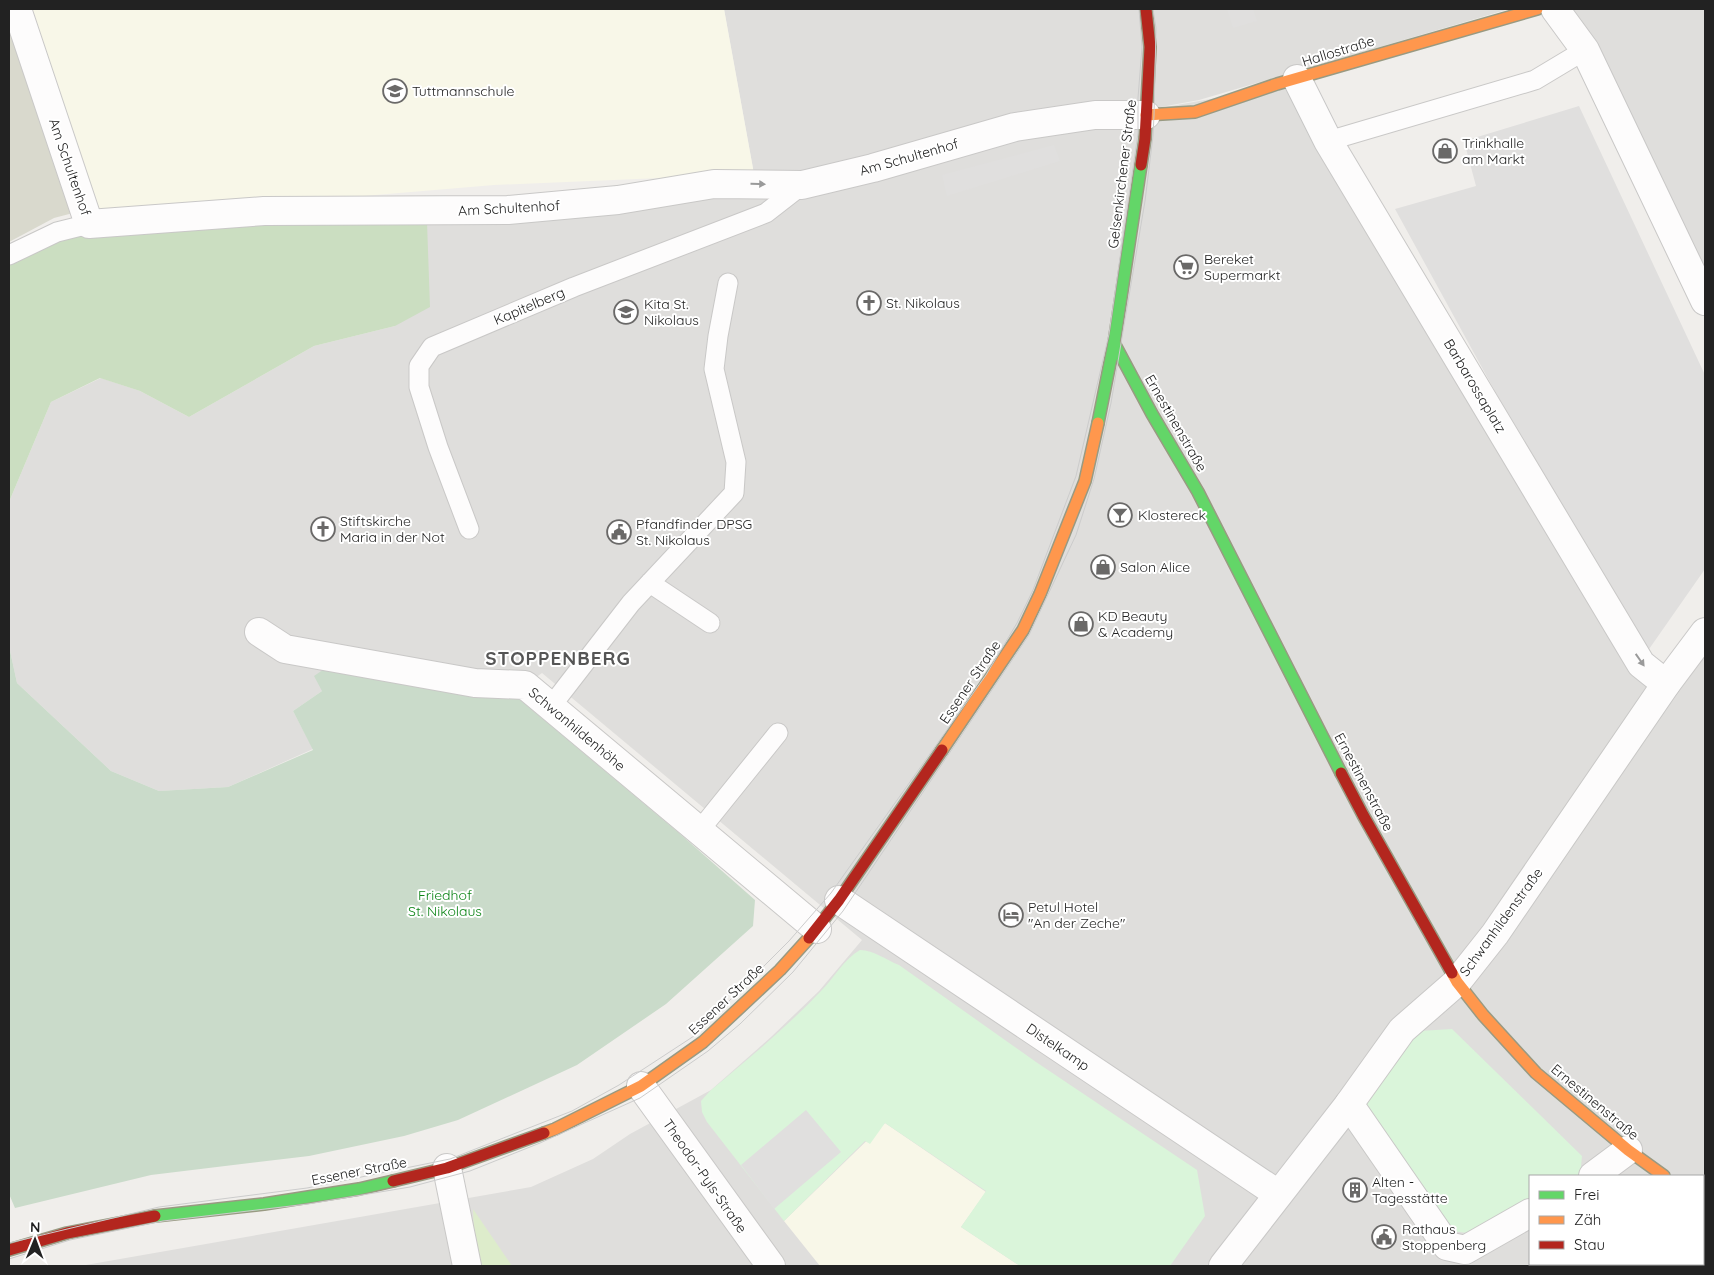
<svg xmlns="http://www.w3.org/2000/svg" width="1714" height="1275" viewBox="0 0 1714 1275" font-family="Quicksand,sans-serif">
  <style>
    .residential { fill: #dfdedc; fill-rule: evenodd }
    .education { fill: #f8f7e8 }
    .construction { fill: #d9d9cd }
    .grass { fill: #ddeccb }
    .forest { fill: #cbdec1 }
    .cemetery { fill: #cadbca }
    .park { fill: #daf5da }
    .parking { fill: #e0dfde }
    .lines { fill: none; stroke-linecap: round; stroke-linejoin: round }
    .lane-casing { stroke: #c9c8c7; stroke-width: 21 }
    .street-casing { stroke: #c9c8c7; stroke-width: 30 }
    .fast-casing { stroke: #999a82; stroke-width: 14 }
    .slow-casing { stroke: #999a82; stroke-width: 14 }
    .jam-casing { stroke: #999a82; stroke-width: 14 }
    .lane { stroke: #fdfcfc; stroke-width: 19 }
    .street { stroke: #fdfcfc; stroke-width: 28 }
    .fast { stroke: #63d668; stroke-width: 11 }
    .slow { stroke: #ff974d; stroke-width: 11 }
    .jam { stroke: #b3261e; stroke-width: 11 }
    .tram { stroke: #ccc; stroke-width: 1 }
    .oneway { fill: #9a9a9a }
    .labels { text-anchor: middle; stroke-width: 4; stroke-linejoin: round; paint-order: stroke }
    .street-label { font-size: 14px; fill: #222; stroke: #fff }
    .poi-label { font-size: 14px; fill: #222; stroke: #fff; text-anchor: start }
    .park-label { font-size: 14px; fill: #0c8416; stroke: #fff }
    .district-label { font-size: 19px; font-weight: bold; letter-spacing: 1px; fill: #555; stroke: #fff }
  </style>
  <rect width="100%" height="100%" fill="#f0eeeb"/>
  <g class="residential">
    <polygon points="724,9 1509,9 1199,100 796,174 754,174"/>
    <polygon points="1564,9 1705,9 1705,285"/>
    <path d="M1295 84 1669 689 1705 643V1266H80L531 1187 593 1159 630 1134 711 1090 771 1037 819 991 862 940 542 673 513 694 322 691 293 711 313 749 228 787 159 791 111 771 17 683 9 646V502L51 402 101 378 140 391 189 417 314 346 395 326 427 222 739 195 1014 134ZM1530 1176H1703V1264H1530Z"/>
  </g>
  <g class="education">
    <polygon points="22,9 724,9 754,174 494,185 93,219"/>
    <polygon points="885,1123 986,1192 961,1227 1020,1266 820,1266 784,1221"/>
  </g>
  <polygon class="construction" points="9,22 73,213 54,218 9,242"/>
  <polygon class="grass" points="473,1209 512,1266 482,1266 474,1234"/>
  <polygon class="forest" points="427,222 430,307 395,326 314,346 189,417 140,391 100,378 51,402 9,502 9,262 79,230 252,224"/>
  <polygon class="cemetery" points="9,646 17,683 111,771 159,791 228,787 313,750 293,711 322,691 314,676 330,665 513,694 679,833 755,900 753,926 666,1004 577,1065 458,1120 404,1136 309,1156 151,1175 15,1208 9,1194"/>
  <g class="park">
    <path d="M860 950C874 950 886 960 899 965L1036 1062 1197 1170 1205 1216 1170 1266H1020L961 1227 986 1191 885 1123 870 1144 865 1141 784 1221 707 1122 702 1112 701 1101 710 1091C748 1059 787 1027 821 991 834 978 844 959 860 950Z"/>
    <polygon points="1452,1029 1582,1156 1580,1176 1530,1176 1530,1206 1476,1234 1451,1231 1365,1104 1419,1031"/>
  </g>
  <g class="parking">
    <polygon points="1227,9 1253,9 1257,21 1233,28"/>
    <polygon points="1579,106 1705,375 1705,569 1647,652 1569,526 1395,209 1476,186 1464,141"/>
    <polygon points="1054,145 1060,161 947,196 942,175"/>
    <polygon points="806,1110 841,1152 774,1209 741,1165"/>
  </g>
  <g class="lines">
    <g class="lane-casing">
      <g id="lane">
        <polyline points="1328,141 1535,80 1585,50"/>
        <polyline points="9,255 57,232 89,224"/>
        <polyline points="469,529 438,447 419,387 419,366 432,347 574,287 766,213 802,185"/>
        <polyline points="650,583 710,623"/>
        <polyline points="552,705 631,603 734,493 736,462 714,369 718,336 728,283"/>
        <polyline points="699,831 778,733"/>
      </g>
    </g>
    <g class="street-casing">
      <g id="street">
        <polyline points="17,9 89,224 264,211 508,210 618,200 714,184 802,185 873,168 1015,127 1095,115 1146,115"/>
        <polyline points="1555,9 1585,50 1705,301"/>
        <polyline points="1297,79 1328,141 1641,664 1666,684"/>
        <polyline points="259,632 285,649 475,683 525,685 817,929"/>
        <polyline points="839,900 1278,1194"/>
        <polyline points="641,1086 771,1266"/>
        <polyline points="1349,1104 1447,1246 1465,1250 1530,1213"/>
        <polyline points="447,1168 467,1266"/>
        <polyline points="1593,1176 1628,1150"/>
        <polyline points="1223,1266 1349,1104 1402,1030 1457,982 1495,934 1666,684 1705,632"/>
      </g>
    </g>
    <g class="fast-casing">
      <g id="fast">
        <polyline points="1114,343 1152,414 1198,492 1341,773"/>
        <polyline points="1098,423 1114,343 1141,165"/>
        <polyline points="155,1216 264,1204 359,1189 393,1181"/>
      </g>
    </g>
    <g class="slow-casing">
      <g id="slow">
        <polyline points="1146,115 1195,112 1277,84 1537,9"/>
        <polyline points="942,750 1023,630 1040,594 1085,481 1098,423"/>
        <polyline points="1452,973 1457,982 1483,1015 1536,1073 1628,1150 1664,1176"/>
        <polyline points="544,1133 555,1129 641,1086 703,1042 780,970 809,938"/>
      </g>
    </g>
    <g class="jam-casing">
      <g id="jam">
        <polyline points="1141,165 1145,139 1150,47 1146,9"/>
        <polyline points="1341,773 1363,815 1452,973"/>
        <polyline points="809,938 839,900 942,750"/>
        <polyline points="393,1181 447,1168 544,1133"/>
        <polyline points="1703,1205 1705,1206"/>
        <polyline points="9,1250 67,1233 155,1216"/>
      </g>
    </g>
    <use href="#lane" class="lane"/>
    <use href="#street" class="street"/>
    <use href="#fast" class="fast"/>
    <use href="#slow" class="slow"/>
    <use href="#jam" class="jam"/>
    <g class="tram">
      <polyline points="9,1243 159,1207 307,1188 450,1159 572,1111 619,1085 694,1036 789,941 831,893 986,675 1017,623 1033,590 1076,476 1109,334 1138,133 1138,98 1142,47 1139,9"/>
      <polyline points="9,1259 70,1240 163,1221 308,1204 410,1187 470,1171 540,1143 640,1098 708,1051 740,1024 793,972 843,911 1029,635 1076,535 1094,479 1111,403 1145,201 1153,136 1154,115 1156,28 1153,9"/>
    </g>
  </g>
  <defs><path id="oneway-solid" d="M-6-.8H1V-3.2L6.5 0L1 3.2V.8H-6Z" transform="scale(1.25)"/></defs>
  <g class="oneway">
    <use href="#oneway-solid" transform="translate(758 184) rotate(1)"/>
    <use href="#oneway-solid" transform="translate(1640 660) rotate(55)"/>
  </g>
  <defs>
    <g id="school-ring" transform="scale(1.25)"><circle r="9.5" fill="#fff" stroke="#6a6968" stroke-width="1.5"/><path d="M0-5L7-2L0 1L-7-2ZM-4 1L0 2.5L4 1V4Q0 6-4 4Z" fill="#6a6968"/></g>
    <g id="shop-ring" transform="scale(1.25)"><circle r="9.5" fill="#fff" stroke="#6a6968" stroke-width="1.5"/><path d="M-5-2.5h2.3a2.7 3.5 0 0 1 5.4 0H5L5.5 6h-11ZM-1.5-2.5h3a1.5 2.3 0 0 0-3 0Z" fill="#6a6968"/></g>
    <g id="supermarket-ring" transform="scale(1.25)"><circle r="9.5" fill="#fff" stroke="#6a6968" stroke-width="1.5"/><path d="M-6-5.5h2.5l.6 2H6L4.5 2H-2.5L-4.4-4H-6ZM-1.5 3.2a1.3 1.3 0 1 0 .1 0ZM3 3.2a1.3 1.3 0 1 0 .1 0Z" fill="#6a6968"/></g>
    <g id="church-ring" transform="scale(1.25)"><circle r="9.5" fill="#fff" stroke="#6a6968" stroke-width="1.5"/><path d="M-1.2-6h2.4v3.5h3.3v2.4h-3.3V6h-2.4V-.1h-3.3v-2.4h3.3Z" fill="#6a6968"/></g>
    <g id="bar-ring" transform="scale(1.25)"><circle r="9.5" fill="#fff" stroke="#6a6968" stroke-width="1.5"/><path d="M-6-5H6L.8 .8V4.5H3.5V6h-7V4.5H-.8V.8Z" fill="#6a6968"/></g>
    <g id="civic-ring" transform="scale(1.25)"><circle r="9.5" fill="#fff" stroke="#6a6968" stroke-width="1.5"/><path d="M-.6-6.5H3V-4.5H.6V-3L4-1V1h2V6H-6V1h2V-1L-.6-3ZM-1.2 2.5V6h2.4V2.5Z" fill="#6a6968"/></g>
    <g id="hotel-ring" transform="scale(1.25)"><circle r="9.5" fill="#fff" stroke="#6a6968" stroke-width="1.5"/><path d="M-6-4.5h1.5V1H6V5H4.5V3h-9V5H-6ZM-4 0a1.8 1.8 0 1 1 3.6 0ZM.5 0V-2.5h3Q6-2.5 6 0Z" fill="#6a6968"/></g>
    <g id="building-ring" transform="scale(1.25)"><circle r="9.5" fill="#fff" stroke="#6a6968" stroke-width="1.5"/><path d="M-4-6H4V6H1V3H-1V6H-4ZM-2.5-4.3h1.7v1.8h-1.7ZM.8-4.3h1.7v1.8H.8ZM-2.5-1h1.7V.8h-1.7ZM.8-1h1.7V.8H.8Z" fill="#6a6968"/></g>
  </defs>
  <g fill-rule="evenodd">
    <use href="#school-ring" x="395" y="91"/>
    <use href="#shop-ring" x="1445" y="151"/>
    <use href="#supermarket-ring" x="1186" y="267"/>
    <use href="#church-ring" x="869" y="303"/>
    <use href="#school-ring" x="626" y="312"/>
    <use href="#bar-ring" x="1120" y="515"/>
    <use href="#church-ring" x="323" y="529"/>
    <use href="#civic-ring" x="619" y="532"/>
    <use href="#shop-ring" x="1103" y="567"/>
    <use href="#shop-ring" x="1081" y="624"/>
    <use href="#hotel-ring" x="1011" y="915"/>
    <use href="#building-ring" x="1355" y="1190"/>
    <use href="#civic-ring" x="1384" y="1237"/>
  </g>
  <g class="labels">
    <g class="street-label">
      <text transform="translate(1338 51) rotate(-17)" y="5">Hallostraße</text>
      <text transform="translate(909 157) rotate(-16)" y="5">Am Schultenhof</text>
      <text transform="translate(70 167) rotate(71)" y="5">Am Schultenhof</text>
      <text transform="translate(1122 174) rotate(-83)" y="5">Gelsenkirchener Straße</text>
      <text transform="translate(509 208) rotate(-3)" y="5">Am Schultenhof</text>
      <text transform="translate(529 306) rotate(-23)" y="5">Kapitelberg</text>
      <text transform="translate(1475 386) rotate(59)" y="5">Barbarossaplatz</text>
      <text transform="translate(1176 423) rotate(60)" y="5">Ernestinenstraße</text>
      <text transform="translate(970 682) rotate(-56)" y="5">Essener Straße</text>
      <text transform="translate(577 729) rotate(40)" y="5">Schwanhildenhöhe</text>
      <text transform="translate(1364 782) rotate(62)" y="5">Ernestinenstraße</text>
      <text transform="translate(1501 922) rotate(-54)" y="5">Schwanhildenstraße</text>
      <text transform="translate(726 999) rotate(-43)" y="5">Essener Straße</text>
      <text transform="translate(1058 1047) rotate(34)" y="5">Distelkamp</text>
      <text transform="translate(1595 1102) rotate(40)" y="5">Ernestinenstraße</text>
      <text transform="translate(359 1171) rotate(-11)" y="5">Essener Straße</text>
      <text transform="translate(705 1176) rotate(55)" y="5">Theodor-Pyls-Straße</text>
    </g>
    <g class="poi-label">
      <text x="412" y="96">Tuttmannschule</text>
      <text x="1462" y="148">Trinkhalle<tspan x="1462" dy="16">am Markt</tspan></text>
      <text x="1204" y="264">Bereket<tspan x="1204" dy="16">Supermarkt</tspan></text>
      <text x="886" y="308">St. Nikolaus</text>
      <text x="644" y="309">Kita St.<tspan x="644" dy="16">Nikolaus</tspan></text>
      <text x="1138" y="520">Klostereck</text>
      <text x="340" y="526">Stiftskirche<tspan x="340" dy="16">Maria in der Not</tspan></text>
      <text x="636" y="529">Pfandfinder DPSG<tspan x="636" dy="16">St. Nikolaus</tspan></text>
      <text x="1120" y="572">Salon Alice</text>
      <text x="1098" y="621">KD Beauty<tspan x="1098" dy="16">&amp; Academy</tspan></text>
      <text x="1028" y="912">Petul Hotel<tspan x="1028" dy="16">"An der Zeche"</tspan></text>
      <text x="1372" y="1187">Alten -<tspan x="1372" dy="16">Tagesstätte</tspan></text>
      <text x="1402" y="1234">Rathaus<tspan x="1402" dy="16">Stoppenberg</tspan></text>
    </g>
    <g class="park-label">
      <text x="445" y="900">Friedhof<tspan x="445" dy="16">St. Nikolaus</tspan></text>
    </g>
    <g class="district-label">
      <text x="558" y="665">STOPPENBERG</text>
    </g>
  </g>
  <rect width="1714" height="1275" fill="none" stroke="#222222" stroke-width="20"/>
  <rect x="1529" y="1175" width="175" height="90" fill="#ffffff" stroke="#a7a7a7"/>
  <rect x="1539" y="1191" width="25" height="8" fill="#63d668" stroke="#a7a7a7"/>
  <text x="1574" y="1200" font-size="15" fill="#222222">Frei</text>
  <rect x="1539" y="1216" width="25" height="8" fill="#ff974d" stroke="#a7a7a7"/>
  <text x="1574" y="1225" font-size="15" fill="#222222">Zäh</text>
  <rect x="1539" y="1241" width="25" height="8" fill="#b3261e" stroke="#a7a7a7"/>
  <text x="1574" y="1250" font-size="15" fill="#222222">Stau</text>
  <g transform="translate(35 1240) rotate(1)" stroke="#ffffff" stroke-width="4" paint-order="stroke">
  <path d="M0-4L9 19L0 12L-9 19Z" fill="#222222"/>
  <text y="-8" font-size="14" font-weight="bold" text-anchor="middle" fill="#222222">N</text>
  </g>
</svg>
